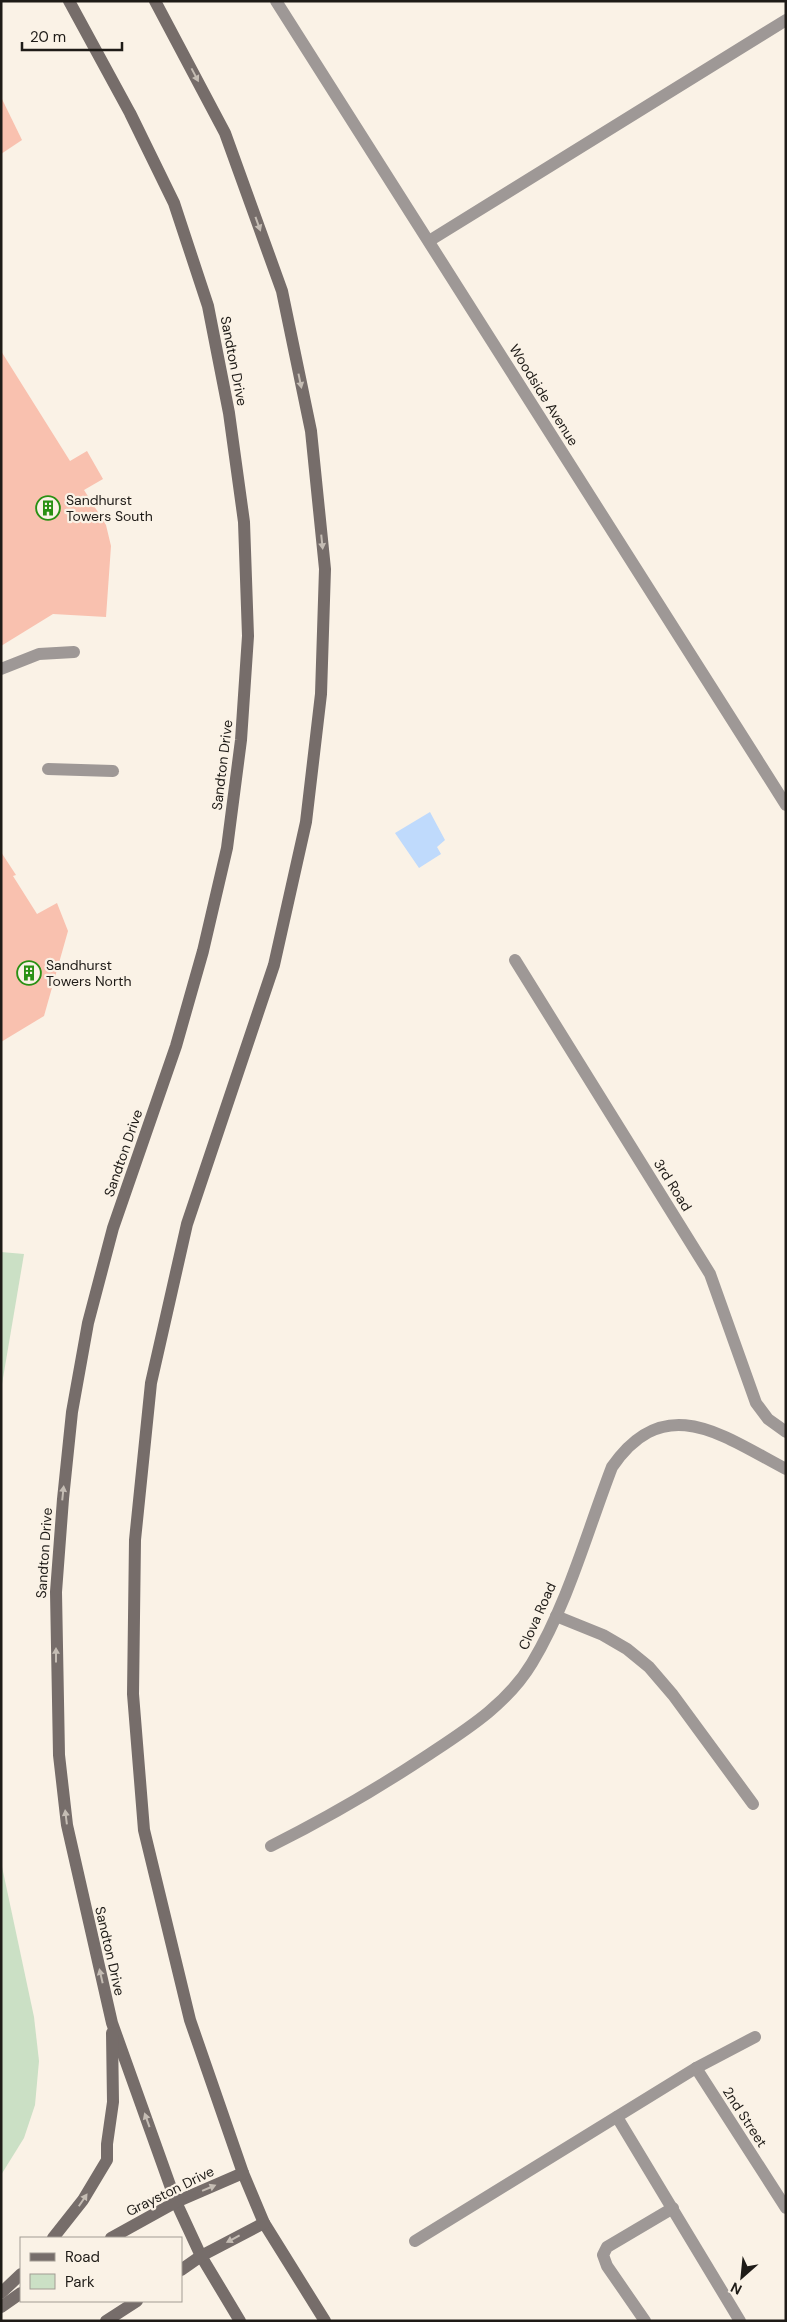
<svg xmlns="http://www.w3.org/2000/svg" width="787" height="2322" viewBox="0 0 787 2322" font-family="'DM Sans',sans-serif">
  <style>
    .green { fill: #cbe0c5 }
    .water { fill: #bfdafc }
    .building { fill: #f9c1af }
    .lines { fill: none; stroke-linecap: round; stroke-linejoin: round }
    .lane { stroke: #9e9896; stroke-width: 12 }
    .street { stroke: #9e9896; stroke-width: 12 }
    .secondary { stroke: #766d6a; stroke-width: 12 }
    .oneway { fill: #c5bdb4 }
    .labels { text-anchor: middle; stroke-width: 4.5; stroke-linejoin: round; paint-order: stroke }
    .street-label { font-size: 14px; fill: #1e1b17; stroke: #faf2e6 }
    .poi-label { font-size: 14px; fill: #1e1b17; stroke: #faf2e6; text-anchor: start }
  </style>
  <rect width="100%" height="100%" fill="#faf2e6"/>
  <g class="green">
    <polygon points="1,1252 24,1254 1,1390"/>
    <polygon points="1,1862 34,2017 39,2061 35,2105 24,2138 1,2175"/>
  </g>
  <polygon class="water" points="430,812 445,840 437,847 441,854 419,868 395,833"/>
  <g class="building">
    <polygon points="1,97 22,140 1,154"/>
    <polygon points="1,351 70,461 87,451 103,479 84,490 106,525 111,546 106,617 53,614 1,646"/>
    <polygon points="1,852 16,875 13,876 37,914 57,903 68,931 44,1016 1,1042"/>
  </g>
  <g class="lines">
    <g class="lane">
      <polyline points="429,241 786,20"/>
      <polyline points="1,669 39,654 74,652"/>
      <polyline points="48,769 113,771"/>
      <polyline points="556,1616 603,1635 627,1649 649,1667 673,1695 753,1804"/>
      <polyline points="696,2068 786,2208"/>
      <polyline points="617,2117 740,2321"/>
      <polyline points="415,2241 696,2068 755,2037"/>
      <polyline points="645,2321 607,2266 603,2255 607,2247 673,2208"/>
    </g>
    <g class="street">
      <polyline points="276,1 786,805"/>
      <polyline points="515,960 710,1274 756,1403 768,1419 786,1432"/>
      <path d="M271 1846C325 1819 375 1790 425 1757 464 1731 507 1705 532 1663 568 1603 587 1532 612 1467 665 1390 723 1436 786 1469"/>
    </g>
    <g class="secondary">
      <polyline points="69,1 130,113 174,203 208,306 229,413 244,522 248,636 241,740 227,848 203,951 176,1046 113,1228 88,1323 72,1412 63,1499 56,1592 59,1755 67,1825 112,2023 176,2202 201,2256 240,2321"/>
      <polyline points="155,1 225,133 282,291 311,431 325,569 321,694 306,822 274,965 187,1224 151,1383 135,1540 133,1694 144,1830 190,2020 243,2173 264,2223 325,2321"/>
      <polyline points="53,2238 83,2200 107,2160 107,2144 113,2102 112,2033"/>
      <polyline points="111,2238 176,2202 243,2173"/>
      <polyline points="181,2270 201,2256 264,2223"/>
      <polyline points="1,2293 21,2274"/>
      <polyline points="1,2307 21,2293"/>
      <polyline points="106,2321 137,2301"/>
    </g>
  </g>
  <defs><path id="oneway-solid" d="M-6-.8H1V-3.2L6.5 0L1 3.2V.8H-6Z" transform="scale(1.25)"/></defs>
  <g class="oneway">
    <use href="#oneway-solid" transform="translate(195 75) rotate(62)"/>
    <use href="#oneway-solid" transform="translate(258 224) rotate(70)"/>
    <use href="#oneway-solid" transform="translate(300 381) rotate(78)"/>
    <use href="#oneway-solid" transform="translate(322 542) rotate(84)"/>
    <use href="#oneway-solid" transform="translate(63 1493) rotate(-84)"/>
    <use href="#oneway-solid" transform="translate(56 1655) rotate(-90)"/>
    <use href="#oneway-solid" transform="translate(66 1817) rotate(-97)"/>
    <use href="#oneway-solid" transform="translate(101 1976) rotate(-103)"/>
    <use href="#oneway-solid" transform="translate(147 2120) rotate(-110)"/>
    <use href="#oneway-solid" transform="translate(209 2188) rotate(-23)"/>
    <use href="#oneway-solid" transform="translate(83 2200) rotate(-56)"/>
    <use href="#oneway-solid" transform="translate(233 2239) rotate(152)"/>
  </g>
  <defs>
    <g id="building-ring" transform="scale(1.25)"><circle r="9.5" fill="#faf2e6" stroke="#299013" stroke-width="1.5"/><path d="M-4-6H4V6H1V3H-1V6H-4ZM-2.5-4.3h1.7v1.8h-1.7ZM.8-4.3h1.7v1.8H.8ZM-2.5-1h1.7V.8h-1.7ZM.8-1h1.7V.8H.8Z" fill="#299013"/></g>
  </defs>
  <g fill-rule="evenodd">
    <use href="#building-ring" x="48" y="508"/>
    <use href="#building-ring" x="29" y="973"/>
  </g>
  <g class="labels">
    <g class="street-label">
      <text transform="translate(234 361) rotate(79)" y="5">Sandton Drive</text>
      <text transform="translate(544 395) rotate(58)" y="5">Woodside Avenue</text>
      <text transform="translate(222 765) rotate(-83)" y="5">Sandton Drive</text>
      <text transform="translate(123 1153) rotate(-71)" y="5">Sandton Drive</text>
      <text transform="translate(673 1185) rotate(58)" y="5">3rd Road</text>
      <text transform="translate(44 1553) rotate(-86)" y="5">Sandton Drive</text>
      <text transform="translate(537 1616) rotate(-66)" y="5">Clova Road</text>
      <text transform="translate(110 1951) rotate(77)" y="5">Sandton Drive</text>
      <text transform="translate(745 2117) rotate(57)" y="5">2nd Street</text>
      <text transform="translate(170 2191) rotate(-26)" y="5">Grayston Drive</text>
    </g>
    <g class="poi-label">
      <text x="66" y="505">Sandhurst<tspan x="66" dy="16">Towers South</tspan></text>
      <text x="46" y="970">Sandhurst<tspan x="46" dy="16">Towers North</tspan></text>
    </g>
  </g>
  <rect width="787" height="2322" fill="none" stroke="#1e1b17" stroke-width="5"/>
  <rect x="20" y="2237" width="162" height="65" fill="#faf2e6" stroke="#a29c93"/>
  <rect x="30" y="2253" width="25" height="8" fill="#766d6a" stroke="#a29c93"/>
  <text x="65" y="2262" font-size="15" fill="#1e1b17">Road</text>
  <rect x="30" y="2274" width="25" height="15" fill="#cbe0c5" stroke="#a29c93"/>
  <text x="65" y="2287" font-size="15" fill="#1e1b17">Park</text>
  <g transform="translate(742 2277) rotate(207)" stroke="#faf2e6" stroke-width="4" paint-order="stroke">
  <path d="M0-4L9 19L0 12L-9 19Z" fill="#1e1b17"/>
  <text y="-8" font-size="14" font-weight="bold" text-anchor="middle" fill="#1e1b17">N</text>
  </g>
  <path d="M22 42v8h100v-8" fill="none" stroke="#1e1b17" stroke-width="2.5"/>
  <text x="30" y="42" font-size="15" fill="#1e1b17" stroke="#faf2e6" stroke-width="4" paint-order="stroke">20 m</text>
</svg>
